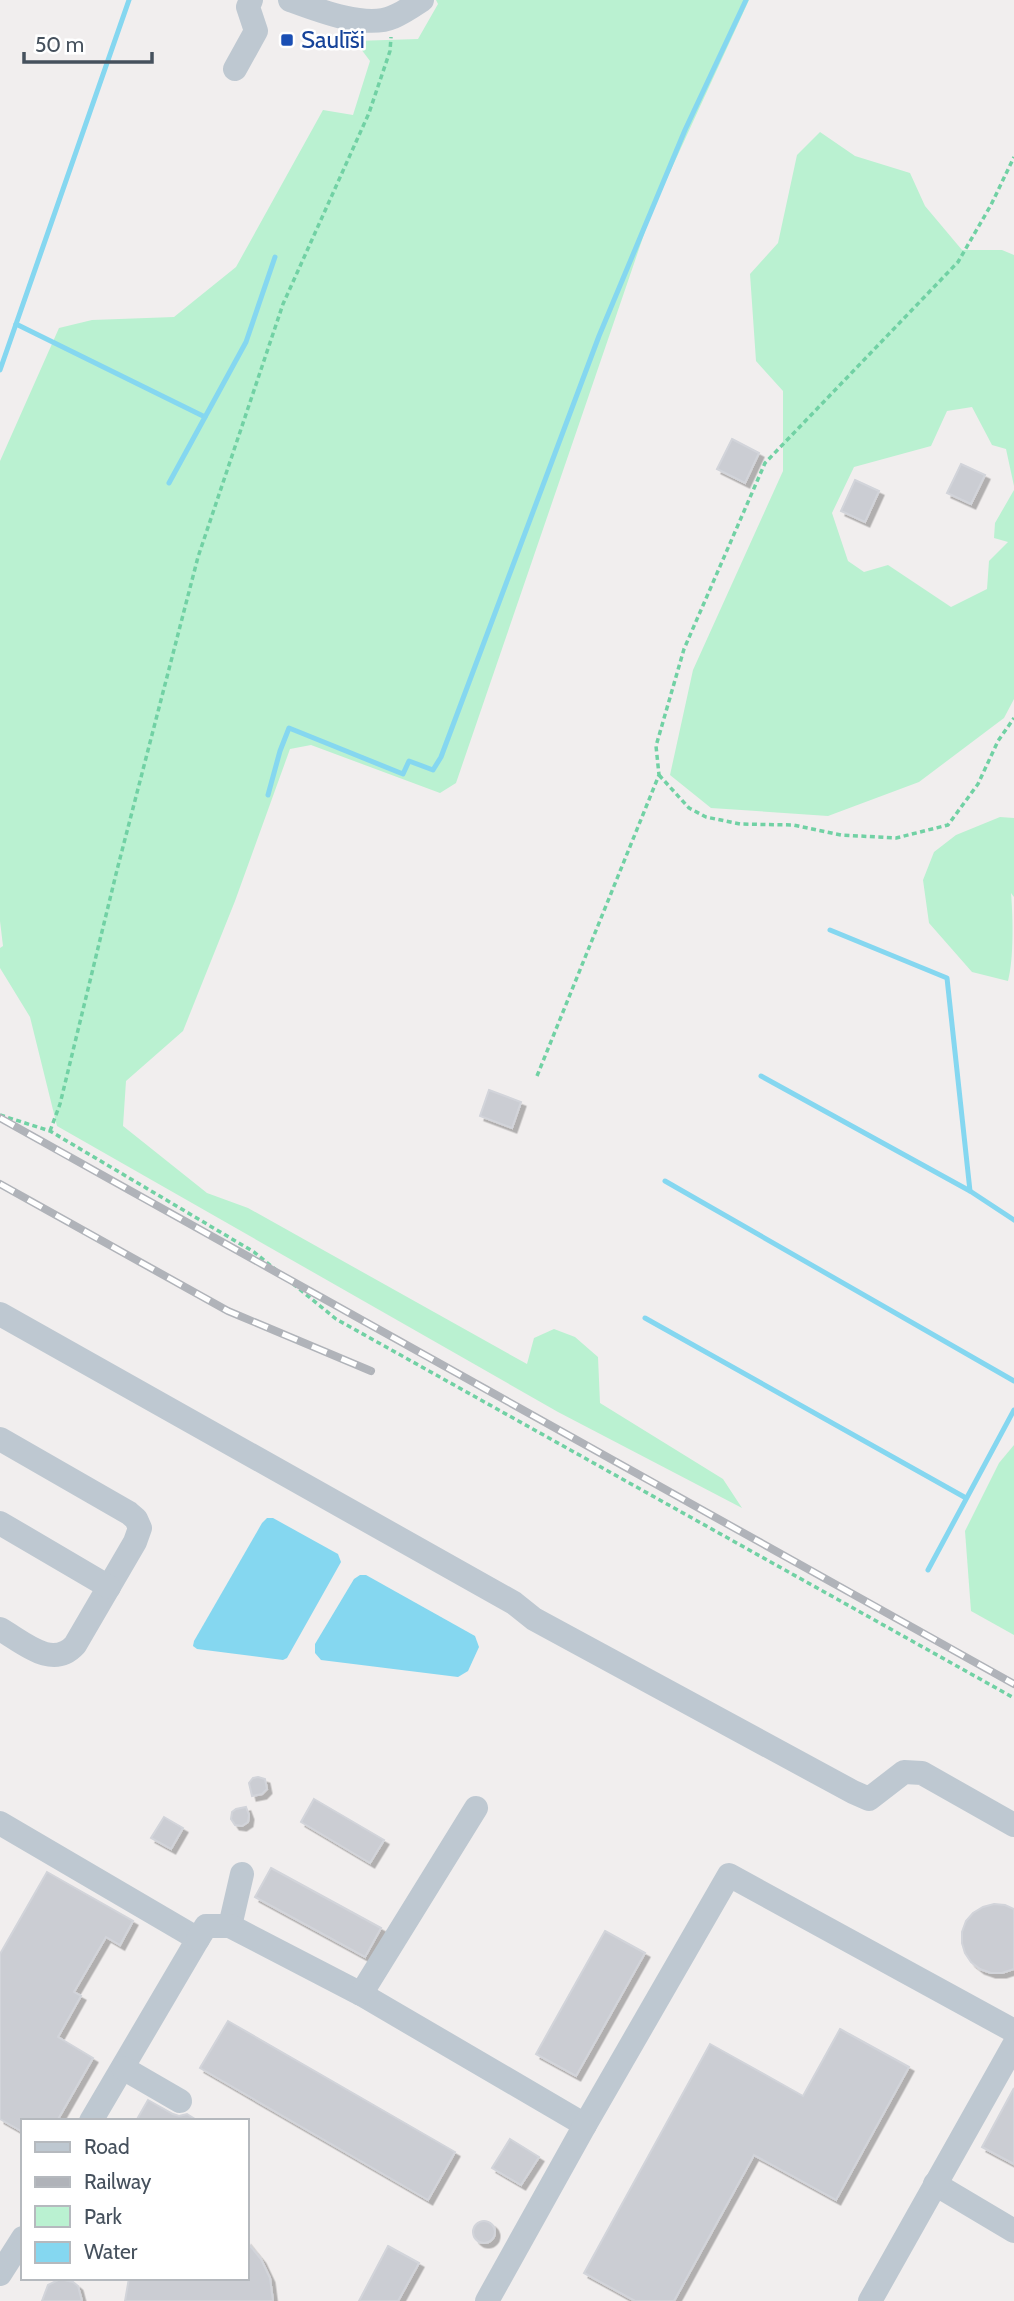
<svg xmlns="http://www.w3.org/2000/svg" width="1014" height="2301" viewBox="0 0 1014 2301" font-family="Cabin,sans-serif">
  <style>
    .green { fill: #baf1d1 }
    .water { fill: #85d7f0 }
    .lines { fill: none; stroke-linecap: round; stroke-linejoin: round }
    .stream { stroke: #85d7f0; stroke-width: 5 }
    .building { fill: #cbcdd3; stroke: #d2d4da; stroke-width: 2; filter: url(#shadow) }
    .path { stroke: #71d1a4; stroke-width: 3.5; stroke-dasharray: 5 3.5; stroke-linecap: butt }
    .minor { stroke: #bec8d1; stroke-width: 24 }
    .rail-casing { stroke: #b0b3b9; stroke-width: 8 }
    .rail { stroke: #fff; stroke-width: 5; stroke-dasharray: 16; stroke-linecap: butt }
    .transit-dot { fill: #1a4fb4; stroke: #fff; stroke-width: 2.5 }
    .labels { text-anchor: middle; stroke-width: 5; stroke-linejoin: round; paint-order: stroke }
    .transit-label { font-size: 24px; fill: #164399; stroke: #fff; text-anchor: start }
  </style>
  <defs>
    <filter id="shadow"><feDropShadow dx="4.5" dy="4.5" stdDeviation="0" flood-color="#0004"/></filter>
  </defs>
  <rect width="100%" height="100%" fill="#f1eeee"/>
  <g class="green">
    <polygon points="436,0 749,0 652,211 456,783 440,793 311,745 290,749 235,901 183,1031 126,1081 123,1126 207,1193 248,1208 527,1364 534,1338 554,1329 575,1337 598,1357 600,1403 723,1479 742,1508 558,1412 57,1126 30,1017 0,968 0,948 3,946 0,921 0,461 59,328 92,320 174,317 236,267 323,110 353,115 370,61 355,41 418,39 438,4"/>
    <polygon points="820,132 855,156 910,173 925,206 962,250 1002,250 1014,255 1014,486 1006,449 992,445 972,407 947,411 931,446 854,467 832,513 848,561 864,572 888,565 951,607 987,589 989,561 1008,542 994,538 995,523 1014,490 1014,699 1004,718 919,782 828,816 711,808 670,775 693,670 783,471 783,391 756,361 750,274 778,243 797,155"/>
    <path d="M1000 817 1014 818V897L1011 893C1013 918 1014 958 1008 981L972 972 929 923 923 880 934 852 956 835Z"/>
    <polygon points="1014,1445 1014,1635 971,1611 965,1531 999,1463"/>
  </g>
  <g class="water">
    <polygon points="267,1518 273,1518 338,1554 341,1562 287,1658 283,1660 197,1649 193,1646 194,1641 262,1523"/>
    <polygon points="360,1575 366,1575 475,1636 479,1647 468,1671 458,1677 321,1660 315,1653 315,1644 354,1579"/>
  </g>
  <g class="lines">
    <g class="stream">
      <polyline points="16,324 205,417"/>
      <polyline points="0,370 129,0"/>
      <polyline points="169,483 246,342 275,257"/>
      <polyline points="268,795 280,751 289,728 403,774 409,761 433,770 441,757 599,336 685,130 746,0"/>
      <polyline points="830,930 947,978 970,1191"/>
      <polyline points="761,1076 970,1191 1014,1220"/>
      <polyline points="665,1181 1014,1381"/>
      <polyline points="645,1318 966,1498"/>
      <polyline points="928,1570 1014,1410"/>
    </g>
  </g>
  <g class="building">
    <polygon points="732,439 759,453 745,483 717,469"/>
    <polygon points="961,464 985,475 971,504 947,493"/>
    <polygon points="855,480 879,491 865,522 841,511"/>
    <polygon points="489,1090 521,1102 512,1128 480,1116"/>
    <polygon points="258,1777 265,1779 267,1789 262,1794 252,1796 249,1783 253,1778"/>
    <polygon points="314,1799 384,1840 370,1863 301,1822"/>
    <polygon points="246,1807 249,1815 248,1822 242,1826 235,1825 231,1819 232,1812 236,1809"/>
    <polygon points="164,1817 183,1828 171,1849 151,1838"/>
    <polygon points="271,1868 381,1928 365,1957 255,1897"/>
    <polygon points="47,1872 133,1921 120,1945 106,1937 74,1992 81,1996 58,2037 93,2058 57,2121 23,2121 23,2132 0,2119 0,1954"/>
    <polygon points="994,1904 1005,1905 1014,1909 1014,1969 1002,1973 991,1973 980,1969 971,1962 965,1953 962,1943 962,1932 966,1921 973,1913 983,1907"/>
    <polygon points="605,1931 645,1953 576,2076 536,2054"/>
    <polygon points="228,2021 455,2152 428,2200 200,2068"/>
    <polygon points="840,2029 909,2067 836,2200 754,2155 674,2301 635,2301 584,2273 710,2044 803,2096"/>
    <polygon points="1014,2088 1014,2164 982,2147"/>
    <polygon points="148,2100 173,2114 179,2116 187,2114 198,2121 136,2121"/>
    <polygon points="510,2139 539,2157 521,2185 492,2168"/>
    <circle cx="484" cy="2232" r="11"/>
    <polygon points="247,2242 261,2259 270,2278 273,2301 125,2301 129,2278 247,2278"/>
    <polygon points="388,2246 419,2263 398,2301 359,2301"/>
    <polygon points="60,2279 73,2282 78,2286 82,2301 42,2301 48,2285"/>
  </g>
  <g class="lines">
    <g class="path">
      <polyline points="659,775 689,808 706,817 740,824 793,825 841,835 896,838 948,825 978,784 998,741 1014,718"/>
      <polyline points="537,1076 659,775 656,746 684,649 765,463 958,262 991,205 1014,157"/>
      <polyline points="0,1115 50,1131 254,1252 336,1319 1014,1698"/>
      <polyline points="50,1131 60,1104 117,870 198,557 283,304 369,113 390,51 391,37"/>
    </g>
    <g class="minor">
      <path d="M290 0C317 10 366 29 393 17 403 13 413 6 422 0"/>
      <polyline points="235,69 256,31 248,7 251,0"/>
      <polyline points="0,1314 514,1603 534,1619 853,1792 869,1799 904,1772 922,1773 1014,1825"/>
      <path d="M0 1439 129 1513 136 1519 140 1528 135 1542 75 1645C52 1670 23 1642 0 1629"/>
      <polyline points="0,1523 109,1587"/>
      <polyline points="0,1823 198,1939 91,2121"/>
      <polyline points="230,1926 242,1874"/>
      <polyline points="198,1939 206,1926 230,1926 361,1994 585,2125"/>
      <polyline points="361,1994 476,1808"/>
      <polyline points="123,2068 180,2101"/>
      <polyline points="935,2184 1014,2231"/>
      <polyline points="0,2274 23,2238"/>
      <polyline points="487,2301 585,2125 729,1875 1014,2031"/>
      <polyline points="870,2301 1014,2045"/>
    </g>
    <g class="rail-casing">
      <g id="rail">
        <polyline points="0,1118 1014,1684"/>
        <polyline points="0,1184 228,1311 371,1371"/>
      </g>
    </g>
    <use href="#rail" class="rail"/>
  </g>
  <rect class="transit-dot" x="280" y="33" width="14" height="14" rx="3.5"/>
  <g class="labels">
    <g class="transit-label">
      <text x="301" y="48">Saulīši</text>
    </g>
  </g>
  <rect x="21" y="2119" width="228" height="161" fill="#ffffff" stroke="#b5b9be" stroke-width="2"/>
  <rect x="35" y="2142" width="35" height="10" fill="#bec8d1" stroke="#b5b9be" stroke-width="2"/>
  <text x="84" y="2154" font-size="21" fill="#46515d">Road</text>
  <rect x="35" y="2177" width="35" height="10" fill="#b0b3b9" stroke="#b5b9be" stroke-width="2"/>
  <text x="84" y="2189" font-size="21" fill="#46515d">Railway</text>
  <rect x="35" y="2206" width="35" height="21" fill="#baf1d1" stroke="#b5b9be" stroke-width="2"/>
  <text x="84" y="2224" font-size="21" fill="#46515d">Park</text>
  <rect x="35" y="2242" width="35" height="21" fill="#85d7f0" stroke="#b5b9be" stroke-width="2"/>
  <text x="84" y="2259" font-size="21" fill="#46515d">Water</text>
  <path d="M24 52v10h128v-10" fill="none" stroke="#46515d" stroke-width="3.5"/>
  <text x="35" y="52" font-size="21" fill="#46515d" stroke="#ffffff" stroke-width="5" paint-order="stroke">50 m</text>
</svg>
